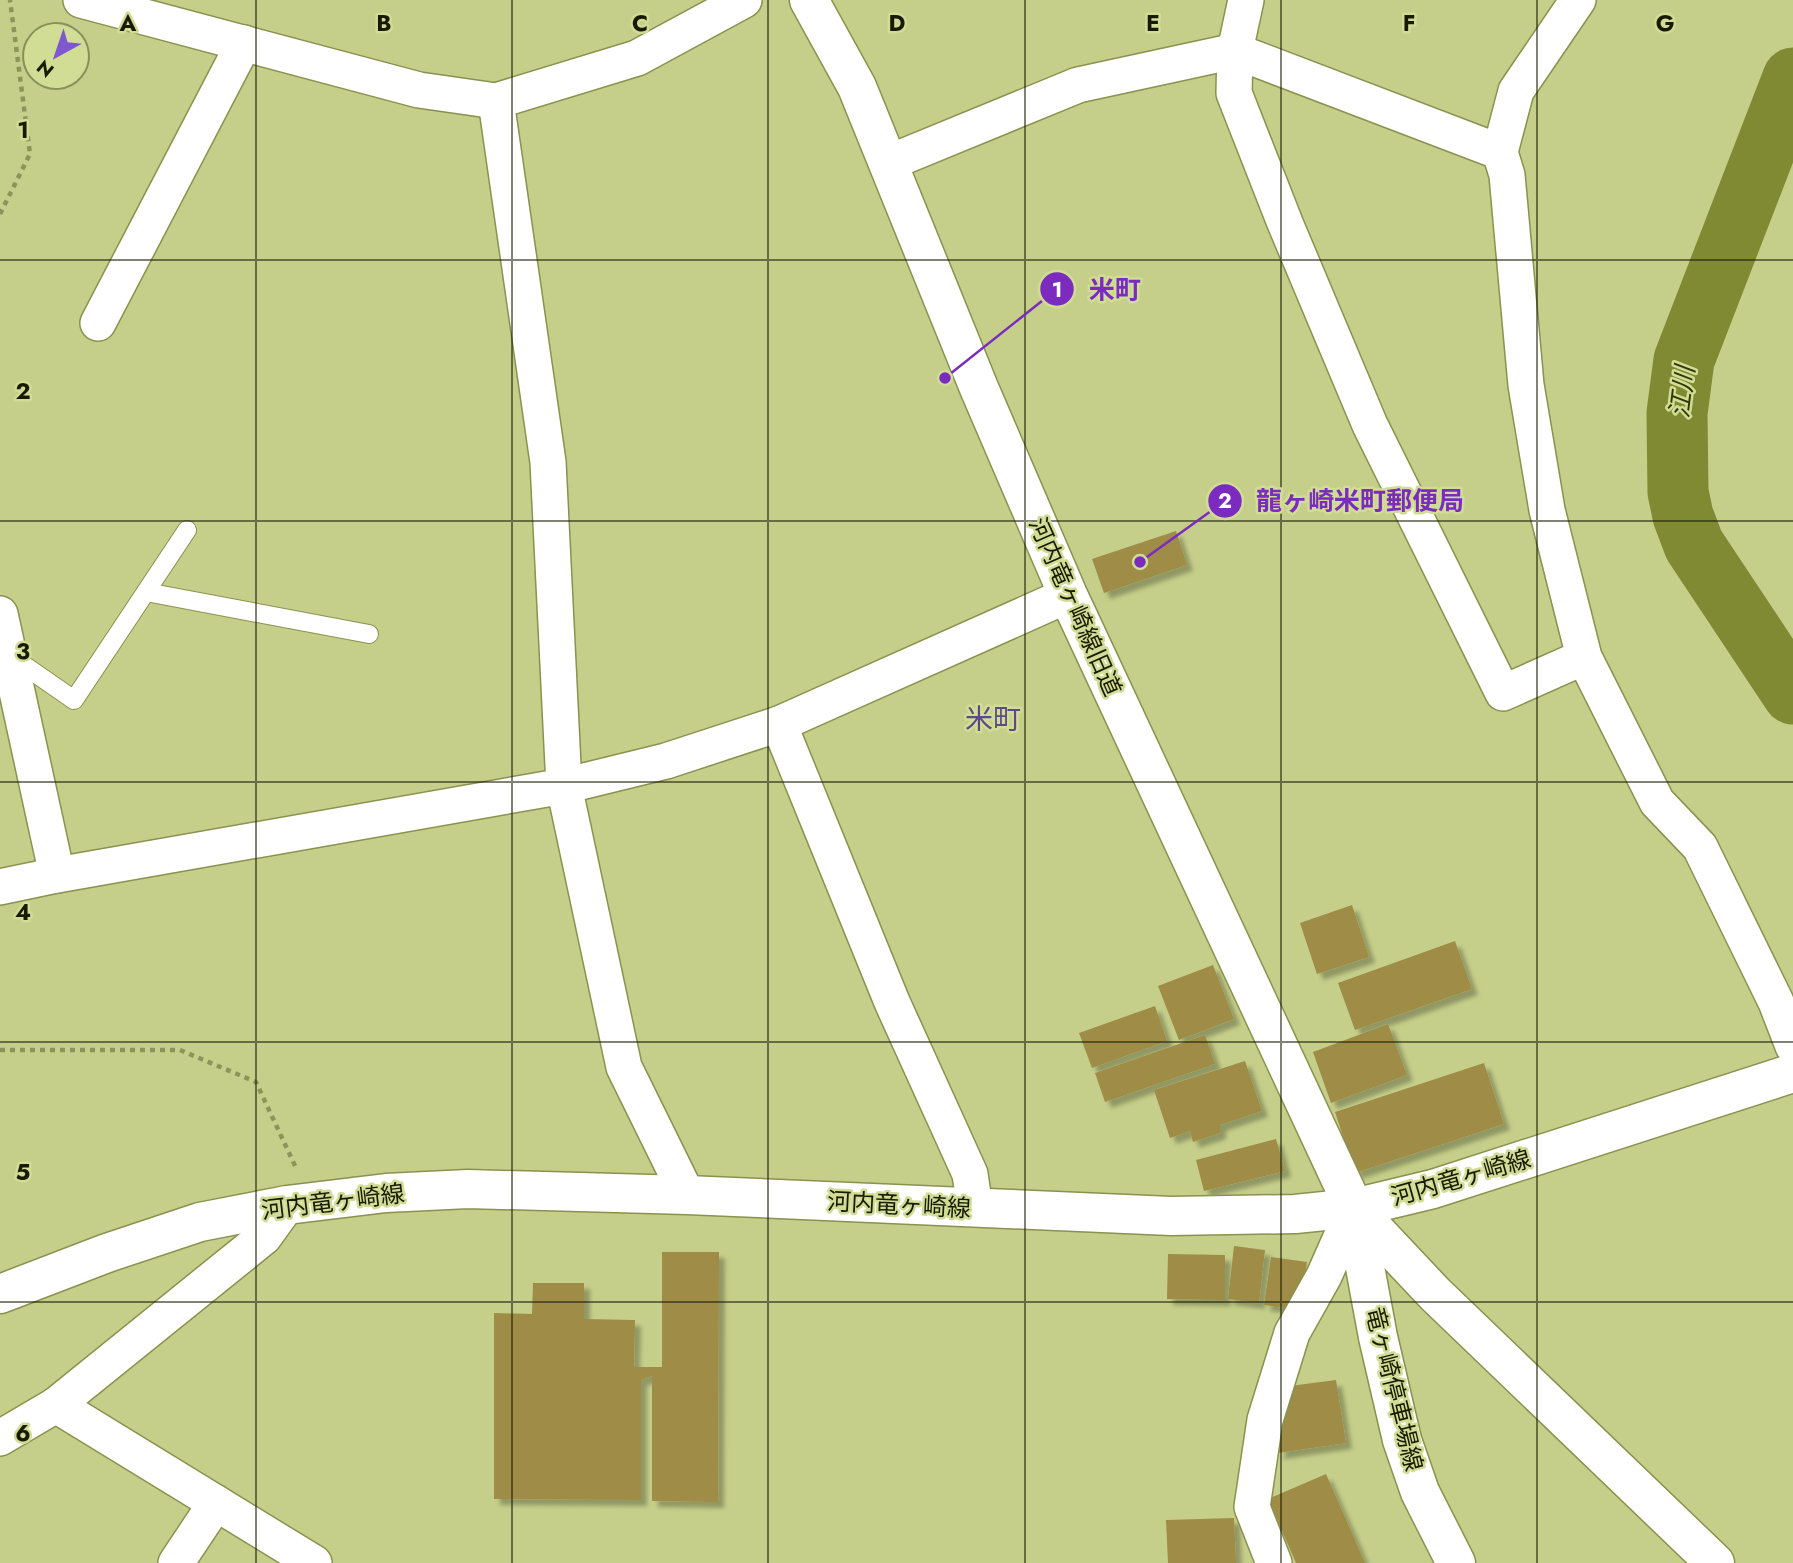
<svg xmlns="http://www.w3.org/2000/svg" width="1793" height="1563" viewBox="0 0 1793 1563" font-family="Jost,'Noto Sans JP',sans-serif">
  <style>
    .lines { fill: none; stroke-linecap: round; stroke-linejoin: round }
    .river { stroke: #808a32; stroke-width: 61 }
    .building { fill: #9e8c46; filter: url(#shadow) }
    .lane-casing { stroke: #89924e; stroke-width: 20 }
    .street-casing { stroke: #89924e; stroke-width: 38 }
    .secondary-casing { stroke: #89924e; stroke-width: 41 }
    .path { stroke: #8c945c; stroke-width: 4.5; stroke-dasharray: 5 5; stroke-linecap: butt }
    .lane { stroke: #fff; stroke-width: 18 }
    .street { stroke: #fff; stroke-width: 35 }
    .secondary { stroke: #fff; stroke-width: 38 }
    .grid { fill: none; stroke: #181b01; stroke-width: 2; stroke-opacity: 0.55 }
    .labels { text-anchor: middle; stroke-width: 5; stroke-linejoin: round; paint-order: stroke }
    .street-label { font-size: 24px; fill: #181b01; stroke: #d1dc95 }
    .water-label { font-size: 26px; font-style: italic; fill: #323706; stroke: #d1dc95 }
    .quarter-label { font-size: 28px; fill: #5c4a88; stroke: #d1dc95 }
    .grid-label { font-size: 23px; text-anchor: middle; font-weight: bold; fill: #181b01; stroke: #d1dc95; stroke-width: 5; stroke-linejoin: round; paint-order: stroke }
    .leader { fill: none; stroke: #7b2cbf; stroke-width: 2.5 }
    .callout-dot { fill: #7b2cbf; stroke: #d1dc95; stroke-width: 2.5 }
    .mark-label { font-size: 21px; text-anchor: middle; font-weight: bold; fill: #fff }
    .callout-label { font-size: 26px; text-anchor: middle; font-weight: bold; fill: #7b2cbf; stroke: #d1dc95; stroke-width: 5; stroke-linejoin: round; paint-order: stroke }
  </style>
  <defs>
    <filter id="shadow"><feDropShadow dx="6" dy="6" stdDeviation="2" flood-color="#0004"/></filter>
  </defs>
  <rect width="100%" height="100%" fill="#c5cf89"/>
  <g class="lines">
    <polyline class="river" points="1793,78 1684,360 1677,413 1678,492 1683,516 1694,545 1793,694"/>
  </g>
  <g class="building">
    <polygon points="1176,531 1187,565 1104,593 1092,559"/>
    <polygon points="1352,905 1369,957 1317,974 1300,923"/>
    <polygon points="1455,941 1472,989 1355,1030 1338,983"/>
    <polygon points="1213,965 1234,1019 1179,1040 1158,986"/>
    <polygon points="1155,1006 1167,1041 1092,1068 1079,1033"/>
    <polygon points="1388,1024 1407,1075 1331,1103 1313,1052"/>
    <polygon points="1205,1035 1215,1064 1105,1102 1095,1073"/>
    <polygon points="1245,1061 1262,1111 1220,1125 1220,1133 1193,1142 1190,1131 1170,1138 1154,1090"/>
    <polygon points="1484,1063 1504,1124 1355,1173 1335,1112"/>
    <polygon points="1276,1139 1285,1171 1204,1191 1196,1160"/>
    <polygon points="1234,1246 1265,1250 1259,1303 1228,1299"/>
    <polygon points="662,1252 719,1252 718,1502 652,1501 652,1376 641,1380 641,1500 494,1499 494,1313 532,1314 533,1283 584,1283 584,1319 635,1320 634,1367 662,1367"/>
    <polygon points="1168,1254 1225,1255 1225,1300 1167,1299"/>
    <polygon points="1271,1257 1307,1262 1299,1310 1264,1305"/>
    <polygon points="1336,1380 1346,1443 1278,1453 1290,1386"/>
    <polygon points="1326,1474 1365,1563 1296,1563 1268,1499"/>
    <polygon points="1234,1518 1236,1563 1168,1563 1166,1520"/>
  </g>
  <g class="lines">
    <g class="lane-casing">
      <g id="lane">
        <polyline points="146,592 369,634"/>
        <polyline points="12,657 74,700 187,530"/>
      </g>
    </g>
    <g class="street-casing">
      <g id="street">
        <polyline points="81,0 419,90 496,101 637,58 744,0"/>
        <polyline points="1246,0 1235,51 1234,93 1285,223 1370,425 1503,693 1584,657"/>
        <polyline points="1578,0 1516,91 1500,152 1507,175 1526,385 1547,510 1584,657 1657,802 1700,847 1776,1002 1793,1046"/>
        <polyline points="496,101 548,462 564,786 624,1067 687,1195"/>
        <polyline points="888,163 1078,85 1235,51 1500,152"/>
        <polyline points="98,323 244,43"/>
        <polyline points="0,614 57,875"/>
        <polyline points="779,724 892,1002 970,1174 975,1208"/>
        <polyline points="0,887 57,875 564,786 666,761 779,724 1068,595"/>
        <polyline points="56,1405 314,1563"/>
        <polyline points="0,1438 56,1405 264,1237 287,1205"/>
        <polyline points="176,1563 216,1503"/>
        <polyline points="1274,1563 1252,1507 1265,1420 1292,1333 1324,1276 1354,1208"/>
      </g>
    </g>
    <g class="secondary-casing">
      <g id="secondary">
        <polyline points="809,0 857,87 979,388 1068,595 1354,1208 1378,1337 1402,1440 1420,1492 1456,1563"/>
        <polyline points="1354,1208 1435,1294 1715,1563"/>
        <polyline points="0,1294 107,1253 200,1222 287,1205 386,1193 468,1189 687,1195 1171,1216 1295,1214 1354,1208 1433,1189 1793,1073"/>
      </g>
    </g>
    <g class="path">
      <polyline points="0,214 30,154 10,0"/>
      <polyline points="0,1050 180,1050 256,1082 297,1170"/>
    </g>
    <use href="#lane" class="lane"/>
    <use href="#street" class="street"/>
    <use href="#secondary" class="secondary"/>
  </g>
  <path class="grid" d="M256 0V1563M512 0V1563M768 0V1563M1025 0V1563M1281 0V1563M1537 0V1563M0 260H1793M0 521H1793M0 782H1793M0 1042H1793M0 1302H1793"/>
  <g class="labels">
    <g class="street-label">
      <text transform="translate(1075 607) rotate(66)" y="8">河内竜ヶ崎線旧道</text>
      <text transform="translate(1461 1178) rotate(-16)" y="8">河内竜ヶ崎線</text>
      <text transform="translate(333 1202) rotate(-7)" y="8">河内竜ヶ崎線</text>
      <text transform="translate(899 1205) rotate(3)" y="8">河内竜ヶ崎線</text>
      <text transform="translate(1394 1389) rotate(76)" y="8">竜ヶ崎停車場線</text>
    </g>
    <g class="water-label">
      <text transform="translate(1682 392) rotate(-83)" y="9">江川</text>
    </g>
    <g class="quarter-label">
      <text x="993" y="729">米町</text>
    </g>
  </g>
  <g class="grid-label">
    <text x="128" y="31">A</text>
    <text x="384" y="31">B</text>
    <text x="640" y="31">C</text>
    <text x="897" y="31">D</text>
    <text x="1153" y="31">E</text>
    <text x="1409" y="31">F</text>
    <text x="1665" y="31">G</text>
    <text x="23" y="138">1</text>
    <text x="23" y="399">2</text>
    <text x="23" y="659">3</text>
    <text x="23" y="920">4</text>
    <text x="23" y="1180">5</text>
    <text x="23" y="1441">6</text>
  </g>
  <path class="leader" d="M945 378L1057 289M1140 562L1225 501"/>
  <g class="callout-dot">
    <circle cx="945" cy="378" r="7"/>
    <circle cx="1140" cy="562" r="7"/>
    <circle cx="1057" cy="289" r="18"/>
    <circle cx="1225" cy="501" r="18"/>
  </g>
  <g class="mark-label">
    <text x="1057" y="297">1</text>
    <text x="1225" y="508">2</text>
  </g>
  <g class="callout-label">
    <text x="1115" y="299">米町</text>
    <text x="1360" y="510">龍ヶ崎米町郵便局</text>
  </g>
  <g transform="translate(56 56) rotate(220)"><circle r="33" fill="#d1dc95" stroke="#878f5a" stroke-width="2"/>
  <path d="M0-5L12 26L0 18L-12 26Z" fill="#7f57d0"/>
  <text y="-10" font-size="19" font-weight="bold" text-anchor="middle" fill="#181b01">N</text>
  </g>
</svg>
